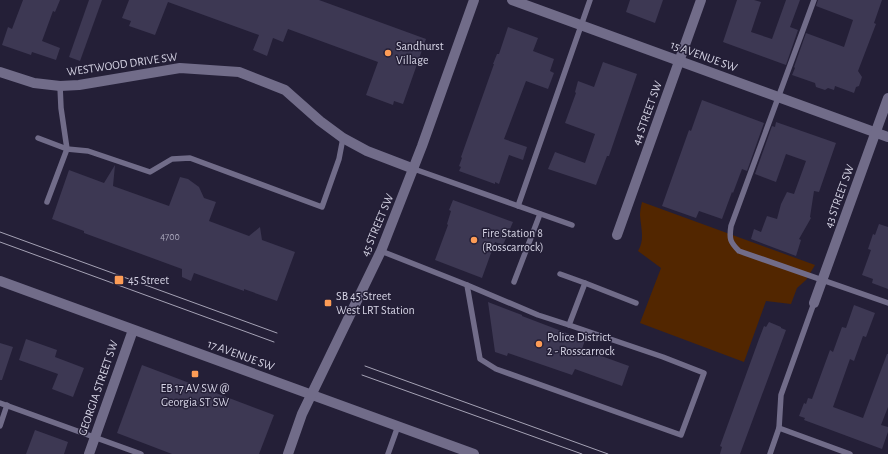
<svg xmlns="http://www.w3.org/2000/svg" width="888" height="454" viewBox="0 0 888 454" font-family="'Alegreya Sans',sans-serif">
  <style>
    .green { fill: #522600 }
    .building { fill: #3d3853 }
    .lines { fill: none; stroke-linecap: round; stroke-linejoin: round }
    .lane { stroke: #716c89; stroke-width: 5.5 }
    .street { stroke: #716c89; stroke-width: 10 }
    .secondary { stroke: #716c89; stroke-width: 10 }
    .tram { stroke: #a5a2b5; stroke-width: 1 }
    .poi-dot { fill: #fd9c56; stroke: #241f37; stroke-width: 1.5 }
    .labels { text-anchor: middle; stroke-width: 3; stroke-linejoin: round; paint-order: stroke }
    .number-label { font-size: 10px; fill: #afacc0 }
    .poi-label { font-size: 12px; fill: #d5d3e4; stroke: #241f37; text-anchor: start }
    .street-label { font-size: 12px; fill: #d5d3e4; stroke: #241f37 }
  </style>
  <rect width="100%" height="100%" fill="#241f37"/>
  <path class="green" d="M642 202 815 265 806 280 797 288 791 304 766 301 744 362 640 323 661 268 638 251C645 239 641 229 640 215 640 211 641 206 642 202Z"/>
  <g class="building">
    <polygon points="23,0 60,0 55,12 53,11 42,41 60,48 56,60 32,52 31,55 2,45 8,27 12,29"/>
    <polygon points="89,0 102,0 80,61 69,57"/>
    <polygon points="129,0 319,0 426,39 403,104 394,101 393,105 366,95 378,62 288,29 283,42 273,38 267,56 253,50 259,35 168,2 155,35 129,26 131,21 122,18"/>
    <polygon points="630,0 663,0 655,23 626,12"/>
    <polygon points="737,0 754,0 761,2 751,32 772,39 786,0 800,0 790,27 798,30 786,65 723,42"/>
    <polygon points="818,0 882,0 874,23 876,24 858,71 862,77 859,86 856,87 854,93 835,86 834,90 828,88 825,90 816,87 815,83 792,75 795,68 794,67 806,33 844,47 853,20 816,6"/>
    <polygon points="508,27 538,38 533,51 554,59 550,71 554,73 548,89 526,81 504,139 527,147 523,160 509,155 499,184 495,182 495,184 459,171 461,167 459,166 462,158 461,157 494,64 493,64 497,54 499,54"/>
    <polygon points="603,62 637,74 609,156 607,156 596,185 548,169 555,152 585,163 595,134 565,123 576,93 575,92 578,81 594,87"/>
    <polygon points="702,100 764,123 747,171 742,169 733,193 732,192 722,219 699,211 696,218 662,206 689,130 691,131"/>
    <polygon points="776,122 836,143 819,192 814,191 810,217 811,218 799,239 801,240 796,256 751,239 754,229 761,232 767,216 777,219 781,204 787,192 794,194 806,161 786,154 776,182 755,174 772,126 775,127"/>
    <polygon points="115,165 113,186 169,206 180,177 188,179 199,187 204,198 216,202 209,221 249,236 260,227 262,240 295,252 277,301 244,289 244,291 194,273 191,281 182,277 182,269 84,233 84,231 52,219 69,170 104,183"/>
    <polygon points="453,200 513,222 503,245 495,242 482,278 435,260 448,225 447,224 451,211 449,210"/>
    <polygon points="879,224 888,227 888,289 872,283 873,279 862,275 871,250 868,249 873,234 875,235"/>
    <polygon points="488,302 522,315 522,316 585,340 582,349 629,366 622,386 575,369 572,375 508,353 507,356 495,352"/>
    <polygon points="854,305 875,313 866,337 863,336 854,361 850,359 833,407 863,418 887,354 888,354 888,407 881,425 888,427 888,432 882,449 804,420 805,418 799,416 804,403 806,404 808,398 812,399 830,350 833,352 842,327 846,328"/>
    <polygon points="769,322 781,327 781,328 786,330 740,454 720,454 722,447 720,446 759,339 764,326 766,327"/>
    <polygon points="26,339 57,350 55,357 84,368 73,397 52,389 58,374 19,360"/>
    <polygon points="0,343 13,347 2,380 0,380"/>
    <polygon points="142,365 274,415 259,454 172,454 117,433"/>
    <polygon points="35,430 68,442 64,454 26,454"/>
  </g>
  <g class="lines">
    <g class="lane">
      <path d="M814 0 731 226C729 239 730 242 739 251L888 303"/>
      <polyline points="38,138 67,149 88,151 150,172 172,159 190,158 322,207 339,159 343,138"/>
      <polyline points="414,169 572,225"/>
      <polyline points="47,202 67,149 61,108 60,86"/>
      <polyline points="518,206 590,0"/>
      <polyline points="381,251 467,285 480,359 496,369 681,435 704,373 663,357 569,325 585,283 560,274"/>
      <polyline points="514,282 540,214"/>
      <polyline points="585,283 636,303"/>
      <polyline points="467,285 538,315 569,325"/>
      <polyline points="0,403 141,454"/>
      <polyline points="0,426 7,405"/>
      <polyline points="779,428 850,454"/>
      <polyline points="388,454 398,426"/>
      <polyline points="770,454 779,428 781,395 814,303"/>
    </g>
    <g class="street">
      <polyline points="512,0 888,137"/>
      <polyline points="0,72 34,83 60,86 79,85 180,68 239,72 285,90 320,121 343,138 367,151 414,169"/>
      <polyline points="617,235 701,0"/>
      <polyline points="814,303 888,98"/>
      <polyline points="89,454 133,330"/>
    </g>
    <g class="secondary">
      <polyline points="0,281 474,454"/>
      <polyline points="288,454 302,414 381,251 422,146 474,0"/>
    </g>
    <g class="tram">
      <polyline points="0,232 277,333"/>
      <polyline points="0,242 274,342"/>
      <polyline points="365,366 608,454"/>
      <polyline points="362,375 582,454"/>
    </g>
  </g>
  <g class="poi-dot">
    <circle cx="388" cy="53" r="4"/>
    <circle cx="474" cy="240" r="4"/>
    <rect x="114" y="275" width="10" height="10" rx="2"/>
    <rect x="324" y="299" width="8" height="8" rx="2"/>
    <circle cx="539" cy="344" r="4"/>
    <rect x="191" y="370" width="8" height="8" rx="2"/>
  </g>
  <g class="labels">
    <g class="number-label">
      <text x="170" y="240">4700</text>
    </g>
    <g class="poi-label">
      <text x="396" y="50">Sandhurst<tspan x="396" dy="14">Village</tspan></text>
      <text x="482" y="237">Fire Station 8<tspan x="482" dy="14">(Rosscarrock)</tspan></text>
      <text x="128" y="284">45 Street</text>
      <text x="336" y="300">SB 45 Street<tspan x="336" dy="14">West LRT Station</tspan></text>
      <text x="547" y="341">Police District<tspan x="547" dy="14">2 - Rosscarrock</tspan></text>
      <text x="195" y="392" text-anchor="middle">EB 17 AV SW @<tspan x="195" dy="14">Georgia ST SW</tspan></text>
    </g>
    <g class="street-label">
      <text transform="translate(704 56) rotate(20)" y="4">15 AVENUE SW</text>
      <text transform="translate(122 64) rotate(-8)" y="4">WESTWOOD DRIVE SW</text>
      <text transform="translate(647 113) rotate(-70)" y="4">44 STREET SW</text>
      <text transform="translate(839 196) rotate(-70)" y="4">43 STREET SW</text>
      <text transform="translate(377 225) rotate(-67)" y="4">45 STREET SW</text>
      <text transform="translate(241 355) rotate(20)" y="4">17 AVENUE SW</text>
      <text transform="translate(98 388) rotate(-71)" y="4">GEORGIA STREET SW</text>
    </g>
  </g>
</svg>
